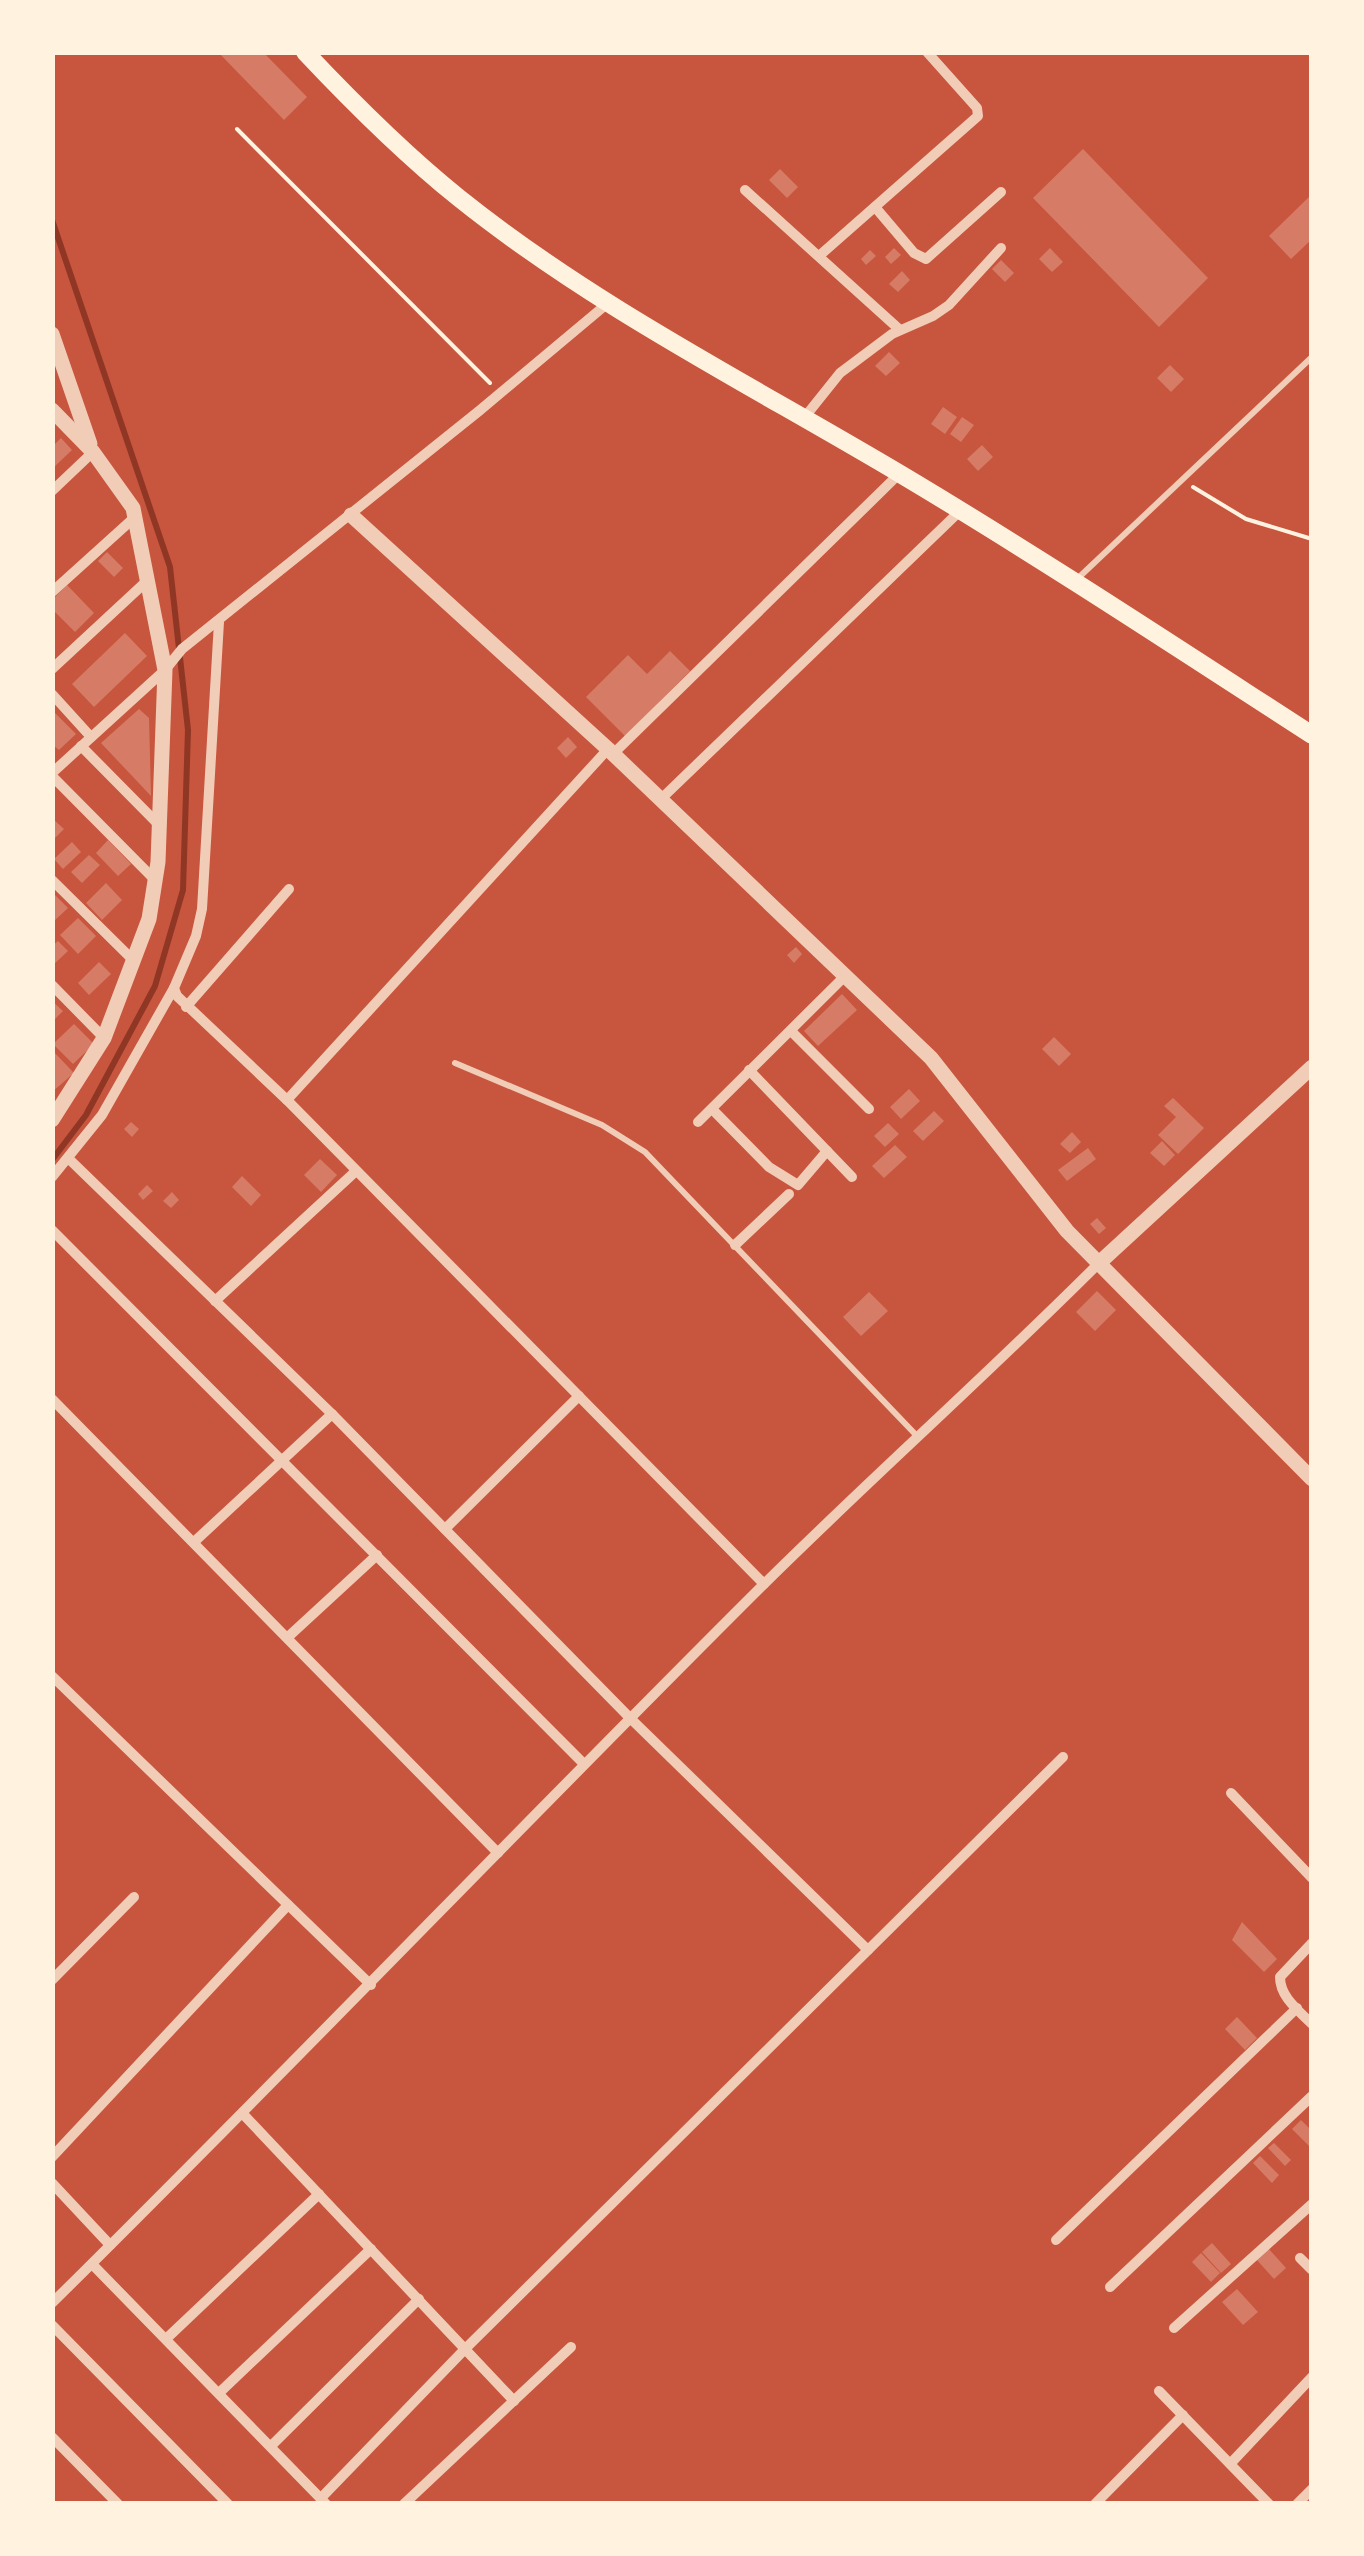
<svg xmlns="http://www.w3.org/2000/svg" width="1364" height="2556" viewBox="0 0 1364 2556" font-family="Roboto,sans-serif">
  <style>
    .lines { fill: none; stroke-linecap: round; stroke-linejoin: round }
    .stream { stroke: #8f3625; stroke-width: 6 }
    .building { fill: #d67c66 }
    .path { stroke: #fff3e0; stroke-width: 4 }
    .service { stroke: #f1ccb7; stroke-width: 6 }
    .minor { stroke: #f1ccb7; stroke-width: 10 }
    .tertiary { stroke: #f1ccb7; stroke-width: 15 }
    .secondary { stroke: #fff3e0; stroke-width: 18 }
  </style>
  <rect width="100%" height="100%" fill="#c8553d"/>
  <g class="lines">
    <polyline class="stream" points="52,220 170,567 188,730 183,890 155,986 86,1115 52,1160"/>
  </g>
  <g class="building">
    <polygon points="218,52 263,52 307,97 284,120"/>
    <polygon points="1083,149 1208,278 1159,327 1033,198"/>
    <polygon points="780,169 798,187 787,198 769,180"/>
    <polygon points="1312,194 1312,239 1291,259 1269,236"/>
    <polygon points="894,248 901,255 891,264 885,257"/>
    <polygon points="1050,248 1063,262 1052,272 1039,259"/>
    <polygon points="870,250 876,256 866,265 861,259"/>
    <polygon points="1001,260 1014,273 1005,282 992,269"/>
    <polygon points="902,271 910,280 898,292 889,284"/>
    <polygon points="889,352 900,363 886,376 875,366"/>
    <polygon points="1170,365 1184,379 1171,392 1157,378"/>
    <polygon points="943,407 957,417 945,434 931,424"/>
    <polygon points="962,417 974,425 961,442 950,434"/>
    <polygon points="61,438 72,450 52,469 52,447"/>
    <polygon points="982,445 993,457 978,471 967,459"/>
    <polygon points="107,552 123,568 114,577 98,561"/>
    <polygon points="67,585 94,613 75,632 52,609 52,600"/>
    <polygon points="125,633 147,656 94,707 72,684"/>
    <polygon points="670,651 690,671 625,736 586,697 628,655 647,674"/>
    <polygon points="139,709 149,718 151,796 101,743"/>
    <polygon points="52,710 76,734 59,750 52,744"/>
    <polygon points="568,737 577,747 566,758 557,748"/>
    <polygon points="52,818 64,829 52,841"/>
    <polygon points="108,840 131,864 118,876 96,853"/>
    <polygon points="72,842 81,852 63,869 54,859"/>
    <polygon points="89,855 100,865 82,883 71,872"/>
    <polygon points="106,883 122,900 102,920 86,903"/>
    <polygon points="52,892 68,908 52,923"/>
    <polygon points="78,918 96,936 78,954 60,935"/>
    <polygon points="58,941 68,951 52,966 52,946"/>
    <polygon points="796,947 802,954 794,963 787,955"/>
    <polygon points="99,962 111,974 89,995 78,983"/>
    <polygon points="842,994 857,1010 818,1046 804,1031"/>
    <polygon points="52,1001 63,1011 52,1022"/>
    <polygon points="74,1024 94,1044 73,1064 53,1044"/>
    <polygon points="1054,1037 1071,1054 1059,1066 1042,1049"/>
    <polygon points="52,1050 74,1073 52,1092"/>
    <polygon points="909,1089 920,1101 901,1119 890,1107"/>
    <polygon points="1173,1098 1204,1128 1178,1154 1158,1135 1176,1117 1164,1106"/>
    <polygon points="934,1111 944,1121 923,1141 913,1131"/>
    <polygon points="131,1122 139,1129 132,1137 124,1129"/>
    <polygon points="888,1123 899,1134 885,1147 874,1136"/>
    <polygon points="1072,1132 1081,1142 1070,1153 1060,1144"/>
    <polygon points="1162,1141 1175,1155 1164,1166 1150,1153"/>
    <polygon points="895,1145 907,1157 884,1178 872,1166"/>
    <polygon points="1088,1148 1096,1159 1067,1181 1058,1170"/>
    <polygon points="320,1159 337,1175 321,1192 304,1175"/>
    <polygon points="242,1176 261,1195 251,1206 232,1187"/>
    <polygon points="147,1185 153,1191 143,1200 138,1194"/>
    <polygon points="172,1192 179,1200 171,1208 163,1201"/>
    <polygon points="1097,1218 1106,1228 1099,1234 1090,1224"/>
    <polygon points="1097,1291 1116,1310 1095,1331 1076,1312"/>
    <polygon points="869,1292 888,1311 861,1336 843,1317"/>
    <polygon points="1242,1922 1277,1959 1264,1972 1232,1940"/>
    <polygon points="1237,2017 1257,2038 1245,2050 1225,2029"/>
    <polygon points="1301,2120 1312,2131 1312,2149 1292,2129"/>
    <polygon points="1274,2143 1291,2160 1285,2166 1268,2148"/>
    <polygon points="1260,2156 1279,2175 1272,2183 1253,2163"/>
    <polygon points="1212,2243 1231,2264 1221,2273 1202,2252"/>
    <polygon points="1268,2248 1286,2268 1274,2279 1256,2259"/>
    <polygon points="1201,2253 1220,2273 1211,2282 1192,2262"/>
    <polygon points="1237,2289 1258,2312 1243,2325 1222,2302"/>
  </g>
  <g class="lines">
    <g class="path">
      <polyline points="237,129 490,383"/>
      <polyline points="1193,487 1246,519 1312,539"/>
    </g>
    <g class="service">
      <polyline points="1075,581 1312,357"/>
      <polyline points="455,1063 602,1125 645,1152 917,1436"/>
    </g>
    <g class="minor">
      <polyline points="745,190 900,330"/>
      <polyline points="875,207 914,253 926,259 1001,192"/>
      <polyline points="819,256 978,116 977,108 927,52"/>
      <polyline points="804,418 840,373 892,334 933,316 949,305 1001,248"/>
      <polyline points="52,491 93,452"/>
      <polyline points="52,592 135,517"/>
      <polyline points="219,622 202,909 196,936 174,988 177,996 287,1100 764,1584"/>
      <polyline points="52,669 149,579"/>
      <polyline points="52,694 91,737"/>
      <polyline points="81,746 159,825"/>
      <polyline points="613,754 900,473"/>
      <polyline points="52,773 165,670 182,649 479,411 608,303"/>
      <polyline points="52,776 156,881"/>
      <polyline points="661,799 961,510"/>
      <polyline points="52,880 134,961"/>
      <polyline points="52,985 104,1038"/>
      <polyline points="186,1007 289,889"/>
      <polyline points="791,1031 869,1109"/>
      <polyline points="749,1070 852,1177"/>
      <polyline points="287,1100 608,749"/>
      <polyline points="712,1109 769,1167 798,1185 827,1151"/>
      <polyline points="698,1122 845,976"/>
      <polyline points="68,1158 332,1414 630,1718 868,1950"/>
      <polyline points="52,1177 102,1115 174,988"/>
      <polyline points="52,1230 584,1764"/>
      <polyline points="735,1245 789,1194"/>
      <polyline points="215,1301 356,1171"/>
      <polyline points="52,1399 498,1853"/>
      <polyline points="445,1529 579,1396"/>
      <polyline points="194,1542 332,1414"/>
      <polyline points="288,1637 377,1555"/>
      <polyline points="52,1676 371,1985"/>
      <polyline points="1231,1793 1312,1878"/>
      <path d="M1312 1943 1280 1977C1280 1997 1298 2010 1312 2024"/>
      <polyline points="52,1980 134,1897"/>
      <polyline points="243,2114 514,2401"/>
      <polyline points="52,2157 288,1905"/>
      <polyline points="52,2183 110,2245"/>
      <polyline points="1056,2240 1297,2008"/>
      <polyline points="1300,2258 1312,2270"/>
      <polyline points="92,2264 326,2504"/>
      <polyline points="1110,2287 1312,2096"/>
      <path d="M52 2303C291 2067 522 1825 760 1588 871 1478 988 1374 1098 1264"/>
      <polyline points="52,2325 228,2504"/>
      <polyline points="1174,2328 1312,2204"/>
      <polyline points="166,2339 319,2194"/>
      <polyline points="1159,2391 1269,2504"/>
      <polyline points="219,2393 371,2249"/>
      <polyline points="52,2437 118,2504"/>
      <polyline points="271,2446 419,2299"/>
      <polyline points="1231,2463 1312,2377"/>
      <polyline points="321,2498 465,2349 1063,1757"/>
      <polyline points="404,2504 571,2347"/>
      <polyline points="1095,2504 1183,2415"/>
      <polyline points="1297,2504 1312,2489"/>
    </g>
    <g class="tertiary">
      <polyline points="52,334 90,444"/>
      <polyline points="52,410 93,452 133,508 165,670 158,862 149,919 104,1038 52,1120"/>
      <polyline points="351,515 608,749 931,1058 1067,1231 1312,1479"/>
      <polyline points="1098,1264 1312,1067"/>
    </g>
    <path class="secondary" d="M305 52C354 104 404 154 459 198 595 307 753 386 902 475 1041 558 1176 647 1312 735"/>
  </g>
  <rect width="1364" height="2556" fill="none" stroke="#fff3e0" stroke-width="110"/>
</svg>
